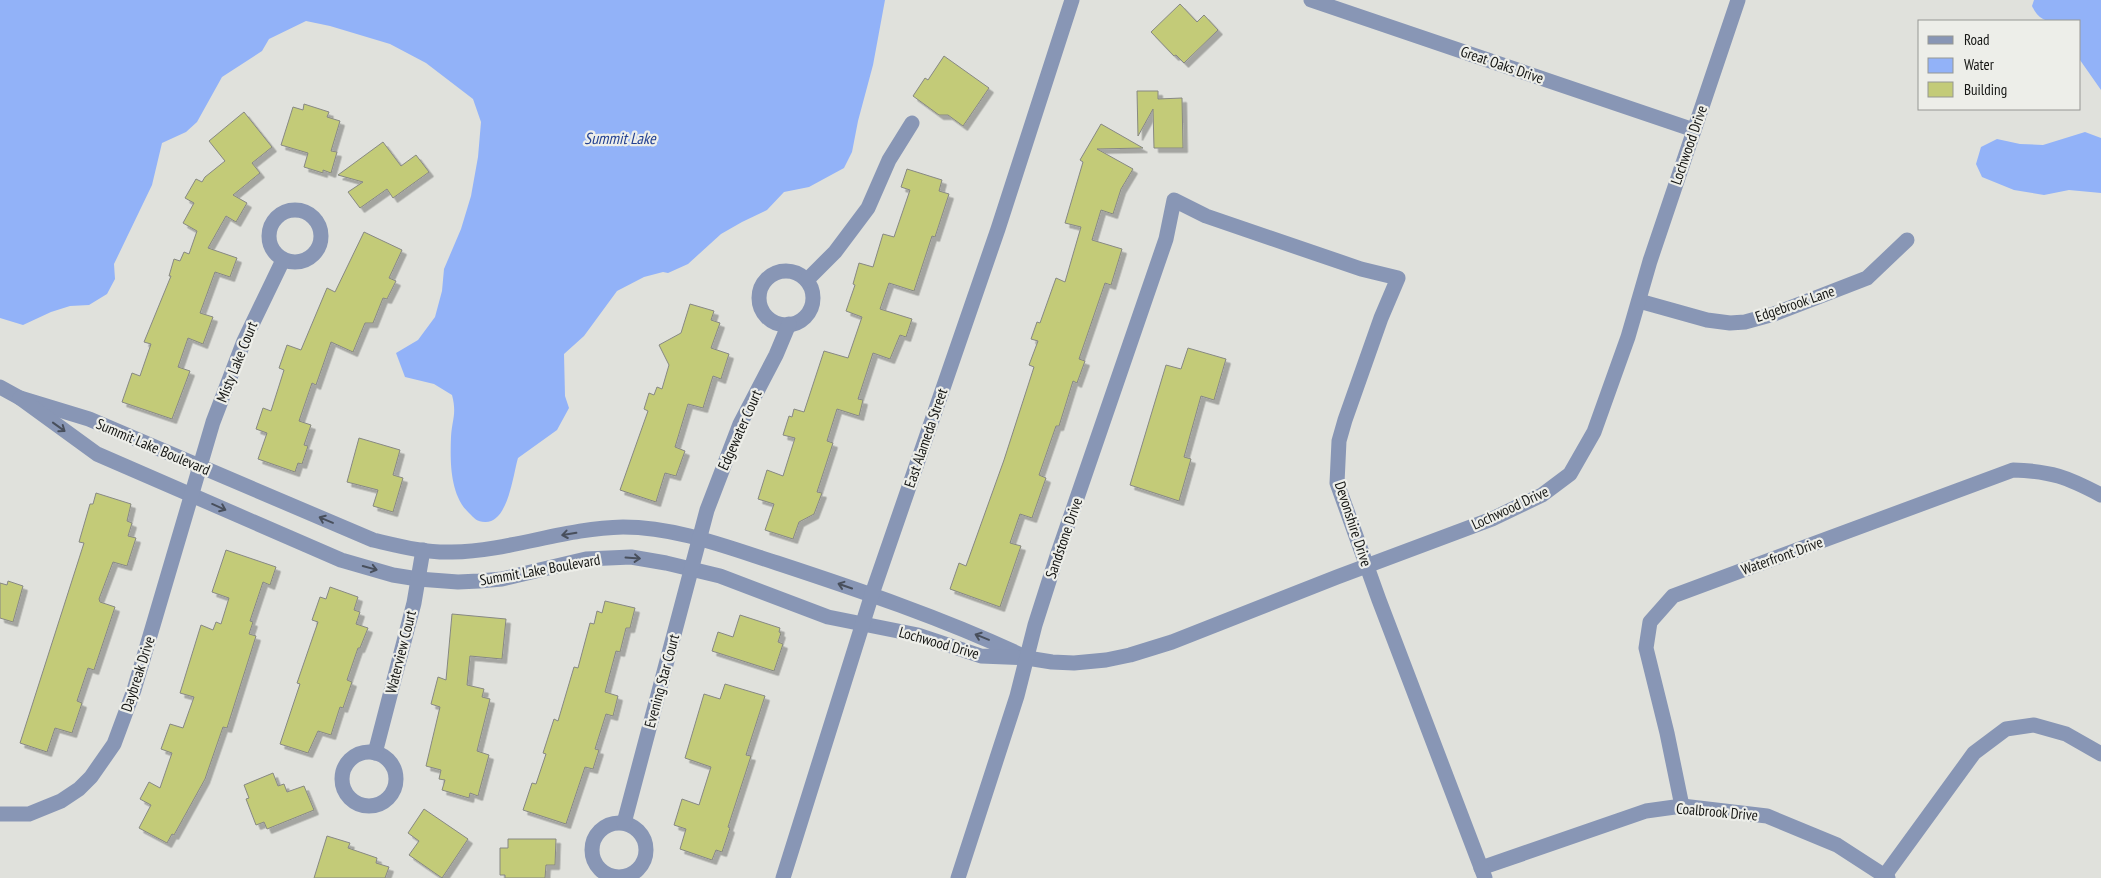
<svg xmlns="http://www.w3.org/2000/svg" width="2101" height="878" viewBox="0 0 2101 878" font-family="'PT Sans Narrow',sans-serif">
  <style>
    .water { fill: #92b2f8 }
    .building { fill: #c3cb78; stroke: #878883; filter: url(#shadow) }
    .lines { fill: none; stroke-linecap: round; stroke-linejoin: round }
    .minor { stroke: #8896b5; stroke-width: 15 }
    .oneway { stroke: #484f5c }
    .labels { text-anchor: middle; stroke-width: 4.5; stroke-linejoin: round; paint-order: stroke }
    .street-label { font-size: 15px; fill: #141513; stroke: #edeee9 }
    .water-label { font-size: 16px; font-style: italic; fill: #244292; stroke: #edeee9 }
  </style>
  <defs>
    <filter id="shadow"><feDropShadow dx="4.5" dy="4.5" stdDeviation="0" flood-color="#0004"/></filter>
  </defs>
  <rect width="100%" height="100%" fill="#e0e1dc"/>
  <g class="water">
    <path d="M0 0H885L873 65 858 121 852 152 844 168 809 187 784 192 767 210 742 222 721 234 688 264 668 273 663 272 644 277 617 291 584 336 564 354 565 396 569 408 557 430 518 458C513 475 508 523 485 522 477 522 474 518 469 513 450 495 450 462 451 437 452 419 457 414 452 395L434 384 405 377 396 353 418 340 435 317 442 291 444 269 461 229 471 196 478 157 481 122 473 99 426 63 390 44 330 26 306 21 269 39 262 51 222 77 197 122 186 132 162 143 152 185 114 264 115 279 107 294 89 305 70 306 51 312 23 325 0 318Z"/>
    <path d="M2034 0H2101V90L2080 60V21C2059 21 2042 28 2032 6Z"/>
    <polygon points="2085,132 2101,138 2101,193 2069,190 2044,195 2014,190 1982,177 1976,164 1981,147 1997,139 2020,144 2043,145"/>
  </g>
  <g class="building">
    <polygon points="1180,4 1197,22 1204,15 1218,30 1184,63 1176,55 1174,56 1151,32"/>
    <polygon points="944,56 989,88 963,126 948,115 939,115 913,96 925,78 928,80"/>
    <polygon points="1137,91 1158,91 1158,99 1182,98 1183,148 1154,148 1153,109 1138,136"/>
    <polygon points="304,104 329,112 327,117 340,121 331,151 337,152 331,173 323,170 323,173 304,167 308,153 281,145 293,107 303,110"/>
    <polygon points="244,112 272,147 252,163 260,173 233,195 247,203 236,222 226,216 208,248 237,258 230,277 215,272 200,313 213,317 203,344 188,338 178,367 190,371 172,419 122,402 132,373 140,376 151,344 144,342 171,276 169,276 174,259 180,261 184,252 189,254 197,231 183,223 194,203 185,198 196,179 202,182 205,177 225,161 209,141"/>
    <polygon points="1101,124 1143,148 1097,149 1133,169 1121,189 1113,214 1101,210 1092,240 1122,249 1111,285 1105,283 1079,359 1085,361 1077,383 1073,381 1059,426 1056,426 1039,475 1046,478 1032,518 1020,514 1010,543 1021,546 1000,607 950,589 959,563 966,566 1004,460 1034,367 1029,365 1038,341 1031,339 1037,322 1040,323 1056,278 1065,282 1081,227 1065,223 1083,162 1080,160"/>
    <polygon points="383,142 401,166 416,155 429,172 393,198 387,189 360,208 348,192 363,182 338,175"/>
    <polygon points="907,169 942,180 939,191 949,194 935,237 932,236 914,291 889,283 880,309 912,319 906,337 900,335 890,359 873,353 858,399 863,400 859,416 837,409 827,441 833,443 817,492 822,493 814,514 799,522 793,539 765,530 774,504 758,499 767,470 783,476 795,438 783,435 789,416 792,417 794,409 804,412 824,351 848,358 862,317 846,311 855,285 853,284 859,263 873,267 883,234 894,237 910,190 901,187"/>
    <polygon points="364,232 402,250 389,278 396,281 387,299 383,298 373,323 365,323 353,352 331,342 316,385 312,383 299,421 311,425 304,445 308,446 302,464 298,463 295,472 258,459 267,433 256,429 263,408 271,411 284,370 279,368 287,345 301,350 327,288 335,292"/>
    <polygon points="690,304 714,311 711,320 720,323 711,348 729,354 721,379 713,376 703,408 688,404 675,447 685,451 676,476 665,473 656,502 620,490 648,411 644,409 649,393 654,395 657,387 662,389 669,365 659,345 681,333"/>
    <polygon points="1188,348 1226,359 1214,400 1201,396 1184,457 1191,459 1179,501 1130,485 1166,365 1181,369"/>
    <polygon points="359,438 400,450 393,475 403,478 393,512 373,506 378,490 347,482"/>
    <polygon points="96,493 131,504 127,521 132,523 128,536 136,538 127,566 113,562 99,599 100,602 115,607 94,670 88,668 77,701 82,703 72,733 55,728 47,752 20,743 84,543 79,542 90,504 93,504"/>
    <polygon points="226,550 276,567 270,585 263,582 250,621 253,622 249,634 256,636 227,728 223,727 205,779 174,835 172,834 167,843 139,828 151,805 140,799 149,782 160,788 172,753 161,749 170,724 183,728 194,697 180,693 201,625 213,630 216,622 221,624 229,598 212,592"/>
    <polygon points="8,581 23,586 13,622 0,618 0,583 7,585"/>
    <polygon points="330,587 358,597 354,610 360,612 356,624 368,628 360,648 358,648 347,680 352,682 343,708 340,707 331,735 318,731 308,753 280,744 300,684 297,683 318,622 312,620 320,597 326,599"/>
    <polygon points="605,601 635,608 630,628 626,628 620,652 616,651 605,692 618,696 613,716 606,714 595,749 599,750 593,769 585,767 566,824 523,810 532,783 536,784 546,754 543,753 554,719 558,721 574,667 578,668 590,623 594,624 597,611 602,613"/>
    <polygon points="452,614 506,619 502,659 470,656 467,685 484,689 482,697 490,699 477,751 489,755 478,796 470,793 469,798 442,790 445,780 439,779 441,770 426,766 440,707 431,704 438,677 446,680"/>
    <polygon points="740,615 780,628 779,632 781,633 778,642 783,644 774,671 712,651 718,632 733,637"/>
    <polygon points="725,684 765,696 746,755 751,756 728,827 730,828 722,852 716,850 712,860 680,849 686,829 674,825 682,799 699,805 711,767 685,758 704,694 720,699"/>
    <polygon points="273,773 278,786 284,784 287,792 304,786 314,810 267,829 264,822 256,825 246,799 249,798 244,785"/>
    <polygon points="424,809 468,839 442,878 409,855 419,841 408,833"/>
    <polygon points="327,836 350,843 348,848 377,858 376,863 389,867 385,878 314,878"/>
    <polygon points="508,839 556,839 555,865 546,865 545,878 505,878 505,875 500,875 500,848 508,848"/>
  </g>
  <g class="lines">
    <g class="minor">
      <polyline points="1311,0 1694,130"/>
      <circle cx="295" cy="236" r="26"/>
      <circle cx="786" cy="298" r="27"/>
      <polyline points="807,280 835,252 868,208 889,160 912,123"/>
      <polyline points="1639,301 1707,320 1730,323 1745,322 1774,314 1867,278 1907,240"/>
      <path d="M0 387 20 398 89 419 373 540C399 546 425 553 452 552 510 551 565 528 623 527 676 527 727 547 777 563 859 590 942 618 1021 655"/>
      <polyline points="20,398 97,454 341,560 393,575 418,579 458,582 479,581 502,579 586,559 631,557 666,563 720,576 828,617 918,635 981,656 1027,658 1052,662 1074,663 1106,660 1130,655 1172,642 1337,577 1492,519 1542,495 1570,474 1594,432 1628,337 1650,261 1738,0"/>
      <circle cx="369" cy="779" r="27"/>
      <polyline points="375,753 414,603 423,550"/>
      <path d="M1682 806 1667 733 1646 648 1650 622 1673 596 2013 470C2051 471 2067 477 2101 495"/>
      <polyline points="0,814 29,814 61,801 79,789 91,777 114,744 134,690 213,422 244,341 283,260"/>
      <circle cx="619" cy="850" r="27"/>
      <polyline points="624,823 707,510 740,424 776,355 789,324"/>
      <polyline points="1481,868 1646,811 1682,806 1767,816 1837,845 1888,878"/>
      <polyline points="783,878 872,594 998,229 1072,0"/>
      <polyline points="958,878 1017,696 1035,625 1057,556 1166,239 1174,200 1206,216 1361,269 1398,278 1381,318 1345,420 1339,441 1337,483 1379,600 1485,878"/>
      <polyline points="1883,878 1974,753 2006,729 2034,725 2066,734 2101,754"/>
    </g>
  </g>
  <defs><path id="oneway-shaft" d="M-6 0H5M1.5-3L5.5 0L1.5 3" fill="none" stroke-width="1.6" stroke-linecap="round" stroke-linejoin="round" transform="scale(1.25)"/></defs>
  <g class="oneway">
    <use href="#oneway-shaft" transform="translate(59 427) rotate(36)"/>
    <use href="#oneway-shaft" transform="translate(219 507) rotate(24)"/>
    <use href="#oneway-shaft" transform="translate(326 520) rotate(-157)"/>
    <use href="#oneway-shaft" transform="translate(569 534) rotate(171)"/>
    <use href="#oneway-shaft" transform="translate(633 558) rotate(4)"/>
    <use href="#oneway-shaft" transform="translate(370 568) rotate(15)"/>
    <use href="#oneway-shaft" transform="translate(845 586) rotate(-161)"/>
    <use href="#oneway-shaft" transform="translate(982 637) rotate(-158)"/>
  </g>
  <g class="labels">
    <g class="street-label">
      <text transform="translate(1502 65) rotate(19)" y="5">Great Oaks Drive</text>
      <text transform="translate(1689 145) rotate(-71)" y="5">Lochwood Drive</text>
      <text transform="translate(1795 304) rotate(-19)" y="5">Edgebrook Lane</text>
      <text transform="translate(237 362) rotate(-68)" y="5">Misty Lake Court</text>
      <text transform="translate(740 430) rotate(-66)" y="5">Edgewater Court</text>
      <text transform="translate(926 438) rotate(-71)" y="5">East Alameda Street</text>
      <text transform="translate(153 447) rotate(23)" y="5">Summit Lake Boulevard</text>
      <text transform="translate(1510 508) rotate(-25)" y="5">Lochwood Drive</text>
      <text transform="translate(1353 524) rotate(72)" y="5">Devonshire Drive</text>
      <text transform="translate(1064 538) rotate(-71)" y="5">Sandstone Drive</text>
      <text transform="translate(1782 556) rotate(-20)" y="5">Waterfront Drive</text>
      <text transform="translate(540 570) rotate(-10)" y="5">Summit Lake Boulevard</text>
      <text transform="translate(939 643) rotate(16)" y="5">Lochwood Drive</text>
      <text transform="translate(401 652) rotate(-76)" y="5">Waterview Court</text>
      <text transform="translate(138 674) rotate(-72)" y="5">Daybreak Drive</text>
      <text transform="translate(662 681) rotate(-75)" y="5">Evening Star Court</text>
      <text transform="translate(1717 812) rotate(5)" y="5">Coalbrook Drive</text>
    </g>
    <g class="water-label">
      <text x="620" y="144">Summit Lake</text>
    </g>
  </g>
  <rect x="1918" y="20" width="162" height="90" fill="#edeee9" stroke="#969793"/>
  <rect x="1928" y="36" width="25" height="8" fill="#8896b5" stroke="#969793"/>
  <text x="1964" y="45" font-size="15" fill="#141513">Road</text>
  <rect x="1928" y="58" width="25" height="15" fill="#92b2f8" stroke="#969793"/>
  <text x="1964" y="70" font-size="15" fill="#141513">Water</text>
  <rect x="1928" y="82" width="25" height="15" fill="#c3cb78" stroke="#969793"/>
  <text x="1964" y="95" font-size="15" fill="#141513">Building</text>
</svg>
